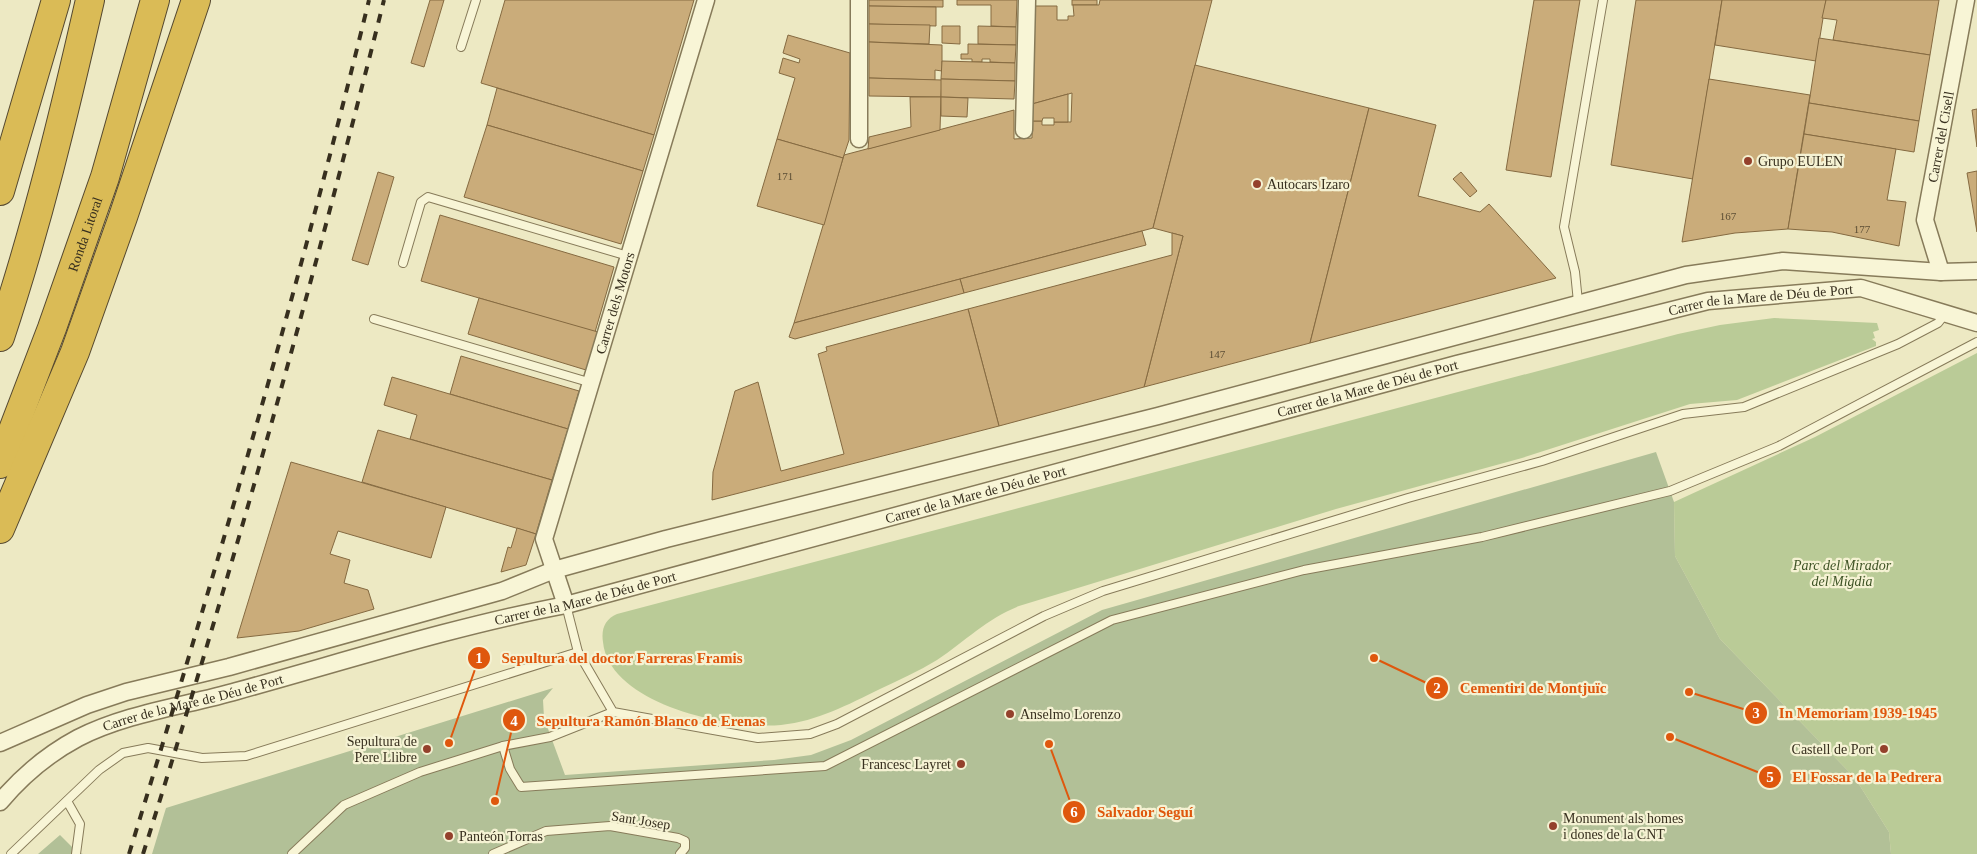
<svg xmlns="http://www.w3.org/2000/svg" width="1977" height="854" viewBox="0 0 1977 854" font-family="Georgia,serif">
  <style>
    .green { fill: #bacb97 }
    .cemetery { fill: #b2c097 }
    .building { fill: #caac7a; stroke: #856a41 }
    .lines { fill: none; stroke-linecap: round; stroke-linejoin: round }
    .lane-casing { stroke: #877b5a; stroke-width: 10 }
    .street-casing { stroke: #877b5a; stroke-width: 19 }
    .highway-casing { stroke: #55482f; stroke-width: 30 }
    .lane { stroke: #f8f5d6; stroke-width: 8 }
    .street { stroke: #f8f5d6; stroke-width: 16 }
    .highway { stroke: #dabb56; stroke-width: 28 }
    .rail { stroke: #372f1e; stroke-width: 4; stroke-dasharray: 9 9; stroke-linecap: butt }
    .poi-dot { fill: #94412c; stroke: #f5f2d3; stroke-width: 2 }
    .labels { text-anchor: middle; stroke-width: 4.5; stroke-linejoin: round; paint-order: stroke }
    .number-label { font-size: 11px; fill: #5c4e35 }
    .street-label { font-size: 14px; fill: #372f1e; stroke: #f5f2d3 }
    .poi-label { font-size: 14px; fill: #372f1e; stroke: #f5f2d3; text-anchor: start }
    .park-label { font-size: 14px; font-style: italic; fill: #3e5325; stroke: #f5f2d3 }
    .leader { fill: none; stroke: #df570d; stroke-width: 2 }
    .callout-dot { fill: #df570d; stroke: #f5f2d3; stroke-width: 2 }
    .mark-label { font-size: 15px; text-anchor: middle; font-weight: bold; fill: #fff }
    .callout-label { font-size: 15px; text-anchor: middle; font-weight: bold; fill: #df570d; stroke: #f5f2d3; stroke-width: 4.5; stroke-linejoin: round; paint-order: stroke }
  </style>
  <rect width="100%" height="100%" fill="#ede9c3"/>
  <g class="green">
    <path d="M1774 318 1877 323 1879 330 1873 332 1875 338 1872 339 1876 342V346L1737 400 1690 404 1522 458 1336 509 1019 606C988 618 965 641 937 660 919 671 899 680 880 689 847 705 818 721 781 725 729 730 609 704 603 642 601 629 605 619 617 614L1678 334 1720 325Z"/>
    <polygon points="1977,353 1977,854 1891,854 1889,832 1855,778 1720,639 1675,556 1674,502 1815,437"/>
  </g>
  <g class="cemetery">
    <polygon points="1656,452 1674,502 1675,556 1720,639 1855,778 1889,832 1891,854 152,854 166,808 553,688 543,700 544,718 565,775 774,760 811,755 851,740 1102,610"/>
    <polygon points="60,835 77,852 83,854 38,854"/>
  </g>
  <g class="building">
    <polygon points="430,0 444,0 424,67 411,63"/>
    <polygon points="505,0 694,0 654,135 481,83"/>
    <polygon points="869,0 943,0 943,7 869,6"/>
    <polygon points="957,0 1017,0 1016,27 991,26 991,5 957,5"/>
    <rect x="1072" y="0" width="25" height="5"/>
    <polygon points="1100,0 1212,0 1153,228 794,323 844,155 1014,110 1014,139 1032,138 1032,121 1042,121 1042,125 1054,125 1054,122 1071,122 1072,93 1032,104 1034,6 1057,6 1057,20 1068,20 1068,16 1074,16 1073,5 1099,5"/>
    <polygon points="1534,0 1580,0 1551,177 1506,170"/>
    <polygon points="1636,0 1722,0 1693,179 1611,165"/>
    <polygon points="1722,0 1826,0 1816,61 1715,45"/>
    <polygon points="1826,0 1939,0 1930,55 1833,40 1837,20 1822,18"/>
    <polygon points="869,6 936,7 936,26 869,24"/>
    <polygon points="869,24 930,25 929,44 869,42"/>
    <polygon points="942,26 960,26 960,44 942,43"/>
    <polygon points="978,26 1016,27 1016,45 978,44"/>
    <polygon points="788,35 850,53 849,140 843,158 777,139 795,78 779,73 783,58 799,63 800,59 783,53"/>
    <polygon points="1819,38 1930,55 1919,121 1809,103"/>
    <polygon points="869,42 942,45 942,71 935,70 935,80 869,78"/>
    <polygon points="968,44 1016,45 1015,63 990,62 990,59 982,59 982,62 972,62 972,59 961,59 961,54 968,54"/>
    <polygon points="942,61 1015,63 1015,81 941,79"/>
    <polygon points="1195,65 1369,108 1310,343 1144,387 1183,236 1153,228"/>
    <polygon points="869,78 942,80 941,97 869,96"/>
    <polygon points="941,79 1015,81 1014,99 941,97"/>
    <polygon points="1709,79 1810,95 1788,229 1735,233 1682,242"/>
    <polygon points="497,88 654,135 643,171 487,125"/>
    <polygon points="1068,94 1068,122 1054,122 1054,118 1043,118 1042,121 1032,121 1032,104"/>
    <polygon points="910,97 941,97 940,130 868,149 869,137 911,127"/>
    <polygon points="941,97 968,98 967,117 941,116"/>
    <polygon points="1809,103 1919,121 1914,152 1804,134"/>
    <polygon points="1369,108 1436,125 1418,196 1480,212 1489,204 1556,278 1310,343"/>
    <polygon points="1977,109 1977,147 1972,110"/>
    <polygon points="487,125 643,171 621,244 464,197"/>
    <polygon points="1804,134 1896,149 1887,200 1906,202 1899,246 1832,232 1788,229"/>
    <polygon points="777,139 843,158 824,225 757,206"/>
    <polygon points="1977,171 1977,232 1967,173"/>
    <polygon points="378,172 394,177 368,265 352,260"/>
    <polygon points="1461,172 1477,191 1470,197 1453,179"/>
    <polygon points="440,215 614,267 595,332 421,281"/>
    <polygon points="1142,231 1146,245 964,293 960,279"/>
    <polygon points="1172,233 1183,236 1144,387 999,426 968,309 1172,255"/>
    <polygon points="960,279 964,293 795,339 789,337 794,323"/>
    <polygon points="479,298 598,332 586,370 468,334"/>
    <polygon points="968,309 999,426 712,500 713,472 735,391 758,382 781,471 844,454 818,354 827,351 826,347"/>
    <polygon points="461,356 579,391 568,429 450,394"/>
    <polygon points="392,377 568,429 552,480 410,439 417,415 384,405"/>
    <polygon points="378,430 552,480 536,534 362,482"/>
    <polygon points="291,462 446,507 431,558 338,531 330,554 350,560 344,583 368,590 374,609 299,631 237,638"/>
    <polygon points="517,528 536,534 526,565 501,572 508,547 511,548"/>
  </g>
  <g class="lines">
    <g class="lane-casing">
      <g id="lane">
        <polyline points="461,47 476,0"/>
        <polyline points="403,263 421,202 428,197 628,256"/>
        <polyline points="1578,302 1575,272 1564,227 1603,0"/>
        <polyline points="374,319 585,381 591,380"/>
        <polyline points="566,605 578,652 613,712 758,738 810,734 837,724 1044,616 1103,591 1408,498 1542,461 1683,414 1744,407 1898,344 1938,323 1945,314"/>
        <polyline points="503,746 510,769 521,787 825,766 1112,620 1304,570 1482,537 1670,491 1779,446 1977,342"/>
        <polyline points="67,801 80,824 76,854"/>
        <polyline points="11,854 99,770 123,753 148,748 202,758 246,756 578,652"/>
        <polyline points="292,854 344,805 420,772 503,746 550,737 613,712"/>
        <polyline points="493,854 546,831 610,826 678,838 685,841 685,848 680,854"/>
      </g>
    </g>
    <g class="street-casing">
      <g id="street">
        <polyline points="1024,130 1027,0"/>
        <polyline points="859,139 859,0"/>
        <path id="s1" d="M1941 272 1925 220 1966 0"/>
        <path id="s2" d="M566 605 544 539 706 0"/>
        <polyline points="0,743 87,705 126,692 229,667 502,591 554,570 666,539 1158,416 1686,275 1783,261 1941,272 1977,271"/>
        <path id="s3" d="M0 802C22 776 48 754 78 738 127 713 185 706 237 691 346 661 455 626 566 605L1457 364 1708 301 1861 288 1977 323"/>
      </g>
    </g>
    <g class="highway-casing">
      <g id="highway">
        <polyline points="0,191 56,0"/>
        <path d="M0 337C37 226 64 114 90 0"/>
        <path id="s4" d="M0 464 52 328 105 177 155 0"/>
        <polyline points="0,529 75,352 123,217 196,0"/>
      </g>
    </g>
    <use href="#lane" class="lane"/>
    <use href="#street" class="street"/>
    <use href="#highway" class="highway"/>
    <g class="rail">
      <path d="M129 854C216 571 299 287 369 0"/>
      <path d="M143 854C232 572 312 287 384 0"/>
    </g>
  </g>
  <g class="poi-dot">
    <circle cx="1748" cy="161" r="5"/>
    <circle cx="1257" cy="184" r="5"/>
    <circle cx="1010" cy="714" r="5"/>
    <circle cx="427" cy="749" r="5"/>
    <circle cx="1884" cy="749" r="5"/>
    <circle cx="961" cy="764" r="5"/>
    <circle cx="1553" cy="826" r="5"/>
    <circle cx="449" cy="836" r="5"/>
  </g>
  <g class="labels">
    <g class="number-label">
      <text x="785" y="180">171</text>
      <text x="1728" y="220">167</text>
      <text x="1862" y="233">177</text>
      <text x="1217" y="358">147</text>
    </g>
    <g class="street-label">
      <text dy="5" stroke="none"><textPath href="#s1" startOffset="139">Carrer del Cisell</textPath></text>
      <text dy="5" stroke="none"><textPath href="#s4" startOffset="245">Ronda Litoral</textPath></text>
      <text dy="5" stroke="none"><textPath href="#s3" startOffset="1842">Carrer de la Mare de Déu de Port</textPath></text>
      <text dy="5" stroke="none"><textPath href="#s2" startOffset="316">Carrer dels Motors</textPath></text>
      <text dy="5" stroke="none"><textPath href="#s3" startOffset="1438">Carrer de la Mare de Déu de Port</textPath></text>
      <text dy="5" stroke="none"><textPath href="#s3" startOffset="1032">Carrer de la Mare de Déu de Port</textPath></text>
      <text dy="5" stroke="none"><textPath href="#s3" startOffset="628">Carrer de la Mare de Déu de Port</textPath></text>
      <text dy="5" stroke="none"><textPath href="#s3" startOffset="222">Carrer de la Mare de Déu de Port</textPath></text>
      <text transform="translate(641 820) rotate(9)" y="5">Sant Josep</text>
    </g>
    <g class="poi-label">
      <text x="1758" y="166">Grupo EULEN</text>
      <text x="1267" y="189">Autocars Izaro</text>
      <text x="1020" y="719">Anselmo Lorenzo</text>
      <text x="417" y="746" text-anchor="end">Sepultura de<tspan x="417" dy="16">Pere Llibre</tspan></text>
      <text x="1874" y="754" text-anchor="end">Castell de Port</text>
      <text x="951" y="769" text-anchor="end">Francesc Layret</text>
      <text x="1563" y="823">Monument als homes<tspan x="1563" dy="16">i dones de la CNT</tspan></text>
      <text x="459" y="841">Panteón Torras</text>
    </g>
    <g class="park-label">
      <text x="1842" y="570">Parc del Mirador<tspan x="1842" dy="16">del Migdia</tspan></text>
    </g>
  </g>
  <path class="leader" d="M449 743L479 658M1374 658L1437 688M1689 692L1756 713M495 801L514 720M1670 737L1770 777M1049 744L1074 812"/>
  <g class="callout-dot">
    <circle cx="449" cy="743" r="5"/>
    <circle cx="1374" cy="658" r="5"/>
    <circle cx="1689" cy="692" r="5"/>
    <circle cx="495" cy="801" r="5"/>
    <circle cx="1670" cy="737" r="5"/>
    <circle cx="1049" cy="744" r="5"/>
    <circle cx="479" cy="658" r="12"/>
    <circle cx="1437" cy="688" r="12"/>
    <circle cx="1756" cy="713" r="12"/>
    <circle cx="514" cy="720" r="12"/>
    <circle cx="1770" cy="777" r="12"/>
    <circle cx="1074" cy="812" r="12"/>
  </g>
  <g class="mark-label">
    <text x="479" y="663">1</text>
    <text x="1437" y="693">2</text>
    <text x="1756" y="718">3</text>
    <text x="514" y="726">4</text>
    <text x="1770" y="782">5</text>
    <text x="1074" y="817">6</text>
  </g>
  <g class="callout-label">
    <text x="622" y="663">Sepultura del doctor Farreras Framis</text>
    <text x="1533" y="693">Cementiri de Montjuïc</text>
    <text x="1858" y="718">In Memoriam 1939-1945</text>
    <text x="651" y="726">Sepultura Ramón Blanco de Erenas</text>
    <text x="1867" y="782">El Fossar de la Pedrera</text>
    <text x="1145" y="817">Salvador Seguí</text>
  </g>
</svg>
